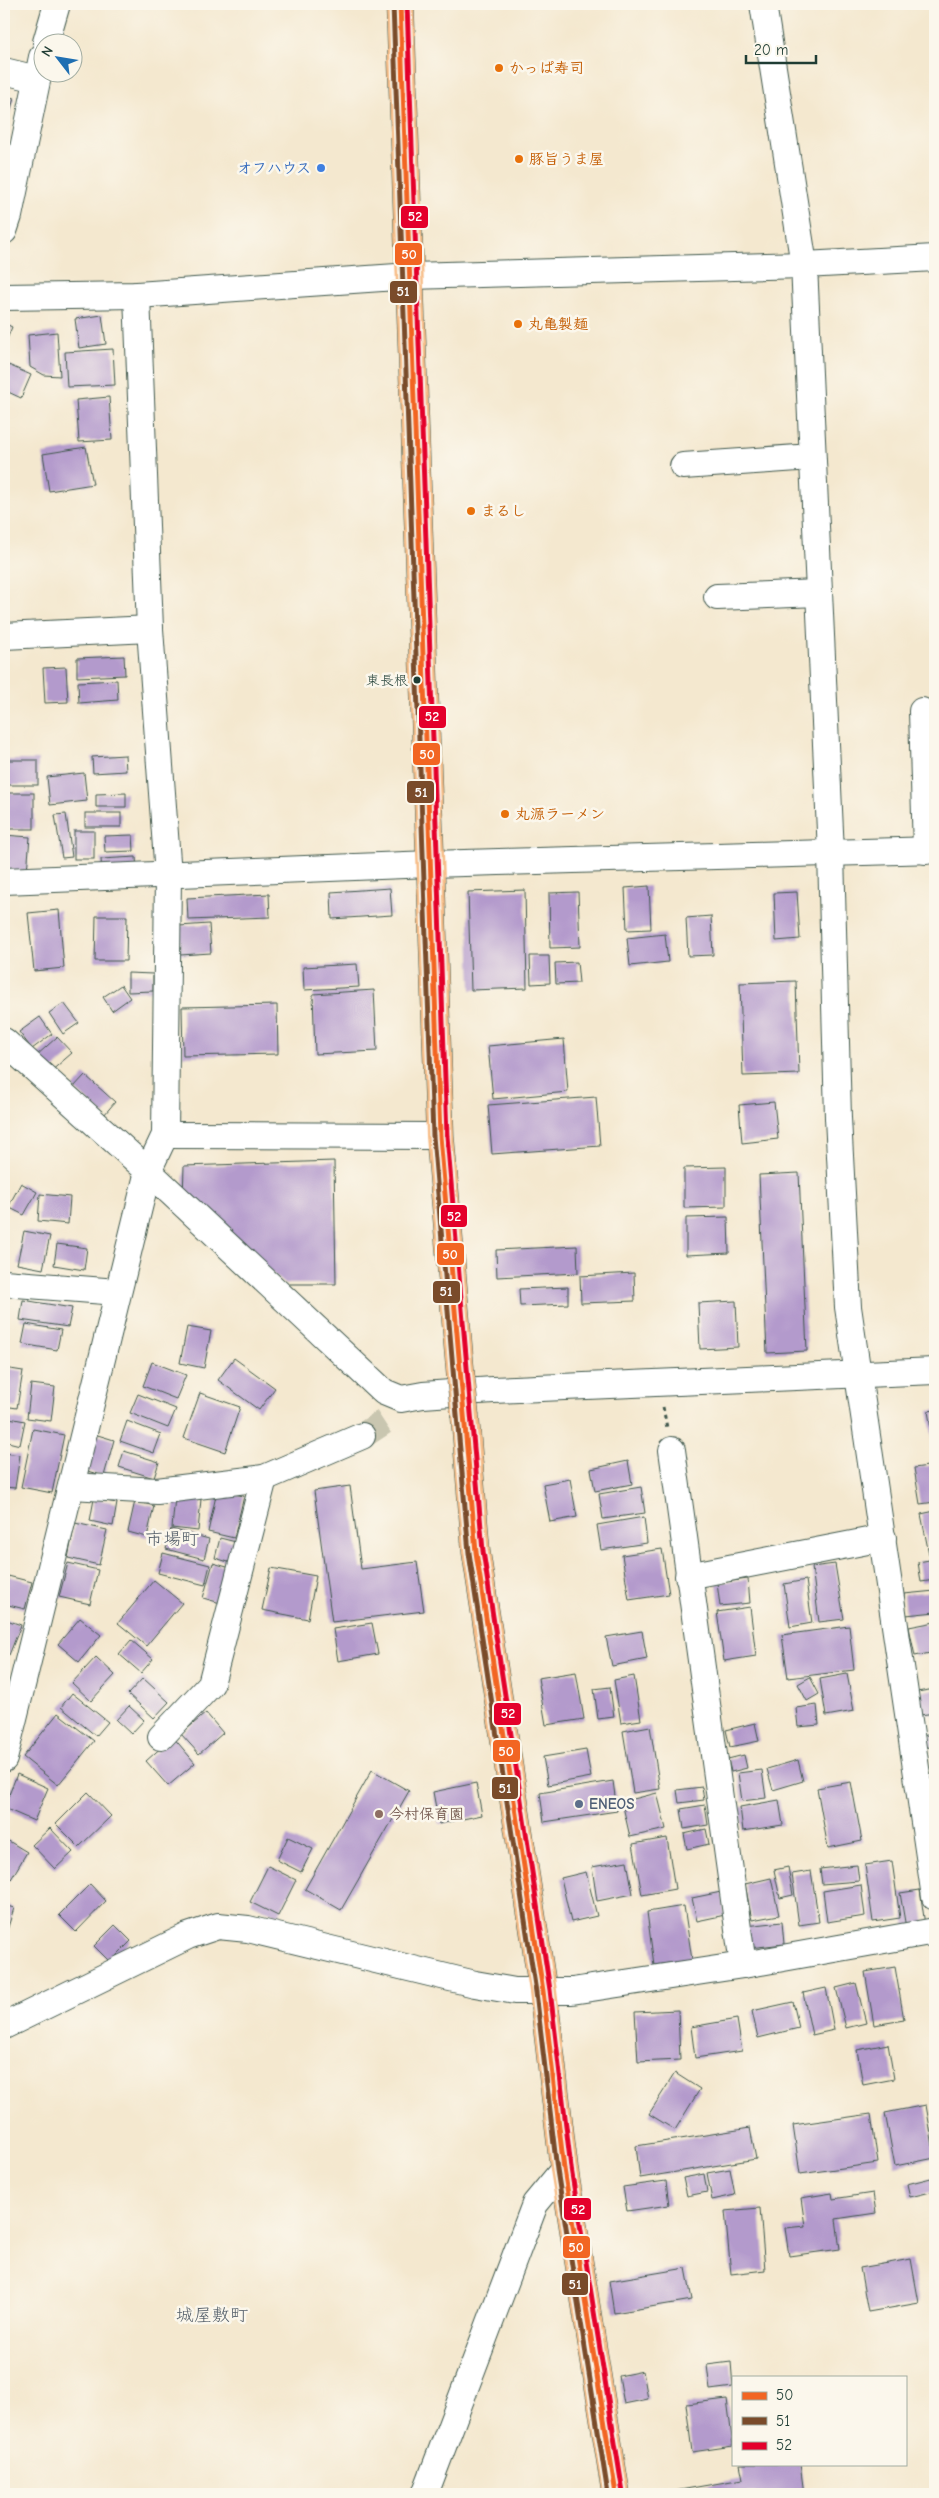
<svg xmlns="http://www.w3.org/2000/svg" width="939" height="2498" viewBox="0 0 939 2498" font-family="'Comic Neue','Klee One',sans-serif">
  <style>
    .building { fill: #b39acc }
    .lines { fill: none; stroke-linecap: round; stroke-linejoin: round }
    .street-tunnel { stroke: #c9c6b0; stroke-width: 26; stroke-dasharray: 26 13; stroke-linecap: butt }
    .street-casing { stroke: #3f574b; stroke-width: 28 }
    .highway-casing { stroke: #3f574b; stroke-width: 29 }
    .path { stroke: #3f574b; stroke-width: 3; stroke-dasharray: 4 4; stroke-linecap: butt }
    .street { stroke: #fff; stroke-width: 26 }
    .highway { stroke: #f7bd88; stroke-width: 28 }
    .highway-bridge-casing { stroke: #3f574b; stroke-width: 29; stroke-linecap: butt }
    .highway-bridge { stroke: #f7bd88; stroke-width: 28 }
    .bus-1-casing { stroke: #fbf7ec; stroke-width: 9 }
    .bus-2-casing { stroke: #fbf7ec; stroke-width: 9 }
    .bus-3-casing { stroke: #fbf7ec; stroke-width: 9 }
    .bus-1 { stroke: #f26522; stroke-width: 5 }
    .bus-2 { stroke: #7a4b2a; stroke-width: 5 }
    .bus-3 { stroke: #e4002b; stroke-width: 5 }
    .food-dot { fill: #e8710a; stroke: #fbf7ec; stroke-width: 2 }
    .shop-dot { fill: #3f7fe0; stroke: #fbf7ec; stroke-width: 2 }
    .bus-dot { fill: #1f3d34; stroke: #fbf7ec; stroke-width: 2 }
    .service-dot { fill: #5c6f8a; stroke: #fbf7ec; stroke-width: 2 }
    .education-dot { fill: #8d6e63; stroke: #fbf7ec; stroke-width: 2 }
    .labels { text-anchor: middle; stroke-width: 5; stroke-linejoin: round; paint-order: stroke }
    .bus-label { font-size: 14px; fill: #1f3d34; stroke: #fbf7ec; text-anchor: end }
    .food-label { font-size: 15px; font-weight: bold; fill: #c56008; stroke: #fbf7ec; text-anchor: start }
    .shop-label { font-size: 15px; font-weight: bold; fill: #366cbe; stroke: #fbf7ec; text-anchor: end }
    .service-label { font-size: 15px; font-weight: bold; fill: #4e5e75; stroke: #fbf7ec; text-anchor: start }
    .education-label { font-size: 15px; font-weight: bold; fill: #785e54; stroke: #fbf7ec; text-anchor: start }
    .quarter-label { font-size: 18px; fill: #535e69; stroke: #fbf7ec }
    .line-badge { stroke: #fbf7ec; stroke-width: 2 }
    .badge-label { font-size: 14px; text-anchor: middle; font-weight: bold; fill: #fff }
  </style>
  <rect width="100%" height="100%" fill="#fbf7ec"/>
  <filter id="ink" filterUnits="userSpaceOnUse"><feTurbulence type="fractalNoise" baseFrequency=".02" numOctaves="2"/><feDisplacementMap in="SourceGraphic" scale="10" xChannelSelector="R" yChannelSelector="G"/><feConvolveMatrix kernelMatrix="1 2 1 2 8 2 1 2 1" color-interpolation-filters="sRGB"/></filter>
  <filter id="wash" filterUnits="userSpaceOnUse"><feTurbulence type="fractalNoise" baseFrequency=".0096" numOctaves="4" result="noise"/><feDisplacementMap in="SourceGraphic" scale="20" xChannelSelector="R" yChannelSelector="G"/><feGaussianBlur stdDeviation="1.12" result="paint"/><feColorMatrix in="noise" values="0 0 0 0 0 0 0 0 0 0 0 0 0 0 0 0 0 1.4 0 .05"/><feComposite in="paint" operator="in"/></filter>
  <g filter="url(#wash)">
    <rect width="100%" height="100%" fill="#f4e8cf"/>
    <g id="blocks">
      <g class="building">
        <polygon points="4,96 14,98 4,134"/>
        <polygon points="4,144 14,147 8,171 4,170"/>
        <polygon points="102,315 106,344 79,348 75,319"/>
        <polygon points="4,323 12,327 4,346"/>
        <polygon points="57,332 60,376 44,375 30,367 28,335"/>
        <polygon points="113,349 115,385 67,387 65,352"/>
        <polygon points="4,363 31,375 21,398 4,390"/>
        <polygon points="109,397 112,440 79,442 76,400"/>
        <polygon points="86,447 93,484 49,491 43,454"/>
        <polygon points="124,656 125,675 77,677 77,658"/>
        <polygon points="66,667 68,702 45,703 43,668"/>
        <polygon points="117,680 118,700 79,703 78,682"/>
        <polygon points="125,755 126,771 93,773 92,757"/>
        <rect x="4" y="760" width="34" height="25"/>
        <polygon points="84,773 87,801 50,805 47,777"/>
        <rect x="4" y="793" width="30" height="36"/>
        <polygon points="126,793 126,807 96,807 96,794"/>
        <rect x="85" y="813" width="36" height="14"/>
        <polygon points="66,814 72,857 62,858 55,815"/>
        <rect x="74" y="831" width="20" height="28"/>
        <polygon points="4,835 30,837 27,872 4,870"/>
        <polygon points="133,835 134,851 105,852 104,836"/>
        <polygon points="136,857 137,872 102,874 101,859"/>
        <polygon points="649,886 651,929 627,930 625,888"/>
        <polygon points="390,888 392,915 332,919 331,892"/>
        <polygon points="525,890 527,988 471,990 468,892"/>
        <polygon points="578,892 580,947 550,948 549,893"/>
        <polygon points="797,892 800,939 776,941 774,893"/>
        <polygon points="269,894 270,917 188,920 187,898"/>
        <polygon points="59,910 64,968 34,971 28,913"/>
        <polygon points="96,916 127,916 126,961 95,961"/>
        <polygon points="711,916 713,955 688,956 686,918"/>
        <polygon points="209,924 211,953 180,955 179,926"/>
        <polygon points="665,934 668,962 630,966 627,938"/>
        <polygon points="530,956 549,956 550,983 531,984"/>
        <polygon points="577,962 579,983 556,984 555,963"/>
        <polygon points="357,964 359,987 304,990 303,967"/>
        <polygon points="128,973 153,974 153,991 128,992"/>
        <polygon points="796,981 799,1074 743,1076 740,983"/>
        <polygon points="121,985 130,998 112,1011 103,997"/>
        <polygon points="374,990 377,1051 315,1054 313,994"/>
        <polygon points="64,1003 79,1023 63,1034 49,1013"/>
        <polygon points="277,1005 278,1054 183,1056 182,1007"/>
        <polygon points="40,1017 52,1034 32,1049 19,1032"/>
        <polygon points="57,1037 72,1053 50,1072 36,1056"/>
        <polygon points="564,1039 568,1092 493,1099 488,1046"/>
        <polygon points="85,1075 115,1102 104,1115 73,1088"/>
        <polygon points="596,1097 600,1146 492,1154 488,1105"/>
        <polygon points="774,1102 778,1139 742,1143 739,1105"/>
        <polygon points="334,1161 336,1284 285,1284 183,1199 184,1166"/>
        <polygon points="726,1167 726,1207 684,1208 684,1168"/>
        <polygon points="799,1173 807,1351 767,1353 759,1175"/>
        <polygon points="21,1183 37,1192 24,1215 8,1207"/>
        <polygon points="40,1194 70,1197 68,1224 38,1221"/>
        <polygon points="728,1217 729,1253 686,1255 686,1218"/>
        <polygon points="24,1231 50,1236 43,1269 17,1264"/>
        <polygon points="57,1244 87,1248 84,1270 54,1265"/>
        <polygon points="577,1246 578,1273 497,1277 496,1250"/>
        <polygon points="634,1273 635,1301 581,1303 580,1276"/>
        <polygon points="568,1287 568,1304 520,1306 519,1289"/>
        <polygon points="23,1300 72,1308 68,1327 20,1320"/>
        <polygon points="736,1301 738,1347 700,1349 698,1303"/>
        <polygon points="26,1324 61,1330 57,1350 22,1344"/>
        <polygon points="187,1327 211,1331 204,1368 180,1363"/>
        <polygon points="234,1358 275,1388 259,1410 218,1380"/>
        <polygon points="152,1362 186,1375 176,1399 143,1386"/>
        <polygon points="4,1368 23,1371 17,1408 4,1406"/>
        <polygon points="31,1384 55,1387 51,1421 27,1418"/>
        <polygon points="200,1393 240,1407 225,1452 184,1438"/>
        <polygon points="138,1394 176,1409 168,1428 130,1413"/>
        <polygon points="935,1410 935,1447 934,1447 928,1411"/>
        <polygon points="4,1417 25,1421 20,1445 4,1441"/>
        <polygon points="127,1421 161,1434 154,1453 120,1441"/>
        <polygon points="33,1429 64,1435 52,1493 21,1487"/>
        <polygon points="91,1433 114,1440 104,1476 81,1469"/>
        <polygon points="124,1451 159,1462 154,1478 119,1467"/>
        <polygon points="4,1453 20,1455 15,1488 4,1487"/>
        <polygon points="628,1461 632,1484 595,1491 591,1469"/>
        <polygon points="935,1465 935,1502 920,1504 914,1468"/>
        <polygon points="570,1479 577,1517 550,1522 543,1484"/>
        <polygon points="350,1486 361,1569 417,1562 424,1611 332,1622 314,1491"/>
        <polygon points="641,1487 645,1513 603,1519 599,1494"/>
        <polygon points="217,1491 244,1496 234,1538 208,1532"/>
        <polygon points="175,1497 201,1499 198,1531 172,1528"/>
        <polygon points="94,1499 117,1503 113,1526 90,1521"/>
        <polygon points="135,1501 154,1506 147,1537 128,1532"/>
        <polygon points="935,1511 935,1553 929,1554 921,1514"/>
        <polygon points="644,1517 647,1543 601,1550 597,1525"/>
        <polygon points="75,1523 107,1530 99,1565 68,1558"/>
        <polygon points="171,1529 209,1539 204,1559 166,1549"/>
        <polygon points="220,1538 240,1543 235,1564 215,1558"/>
        <polygon points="662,1549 669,1594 629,1600 622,1555"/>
        <polygon points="163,1553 210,1565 205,1585 158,1573"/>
        <polygon points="935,1559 935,1580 921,1582 918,1562"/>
        <polygon points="68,1563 98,1570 90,1604 59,1597"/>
        <polygon points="213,1563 234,1569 224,1604 203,1598"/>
        <polygon points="835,1564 844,1619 819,1622 812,1567"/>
        <polygon points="271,1568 316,1576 308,1619 262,1610"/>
        <polygon points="8,1576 32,1582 25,1609 4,1604"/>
        <polygon points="748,1579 750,1603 720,1606 717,1583"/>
        <polygon points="154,1580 182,1603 146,1646 118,1623"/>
        <polygon points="806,1580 812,1623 790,1627 784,1584"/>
        <polygon points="935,1591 935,1612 906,1615 904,1594"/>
        <polygon points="750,1607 756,1656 724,1661 717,1612"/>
        <polygon points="80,1618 101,1635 79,1662 58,1644"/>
        <polygon points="4,1619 21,1625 9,1655 4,1653"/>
        <polygon points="935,1622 935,1652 915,1656 909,1627"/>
        <polygon points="372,1623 378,1654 338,1661 333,1629"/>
        <polygon points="849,1626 854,1670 788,1678 782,1635"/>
        <polygon points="642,1631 647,1659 612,1666 606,1637"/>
        <polygon points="131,1640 153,1659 141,1673 119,1654"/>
        <polygon points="96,1657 115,1675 91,1701 72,1683"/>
        <polygon points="576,1672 584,1719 546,1725 538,1678"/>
        <polygon points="847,1674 854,1711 826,1716 820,1679"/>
        <polygon points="634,1676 641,1720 621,1723 614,1680"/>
        <polygon points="810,1677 819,1694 807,1701 798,1684"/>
        <polygon points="143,1678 169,1702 154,1718 128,1694"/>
        <polygon points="610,1687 614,1717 598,1719 594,1689"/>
        <polygon points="935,1689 935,1713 920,1715 917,1692"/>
        <polygon points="72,1693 108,1722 96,1736 61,1707"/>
        <polygon points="817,1705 819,1725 798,1727 796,1708"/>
        <polygon points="129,1706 144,1720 131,1734 116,1720"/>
        <polygon points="58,1713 94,1741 58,1785 23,1757"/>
        <polygon points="206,1713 223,1733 199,1754 181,1734"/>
        <polygon points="755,1723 759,1741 730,1747 726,1730"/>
        <polygon points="650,1726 660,1789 633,1793 623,1731"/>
        <polygon points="935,1733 935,1746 925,1748 923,1736"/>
        <polygon points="173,1737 195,1763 168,1786 146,1761"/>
        <polygon points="586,1750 591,1777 548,1785 543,1757"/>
        <polygon points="932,1752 935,1752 935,1767 934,1767"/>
        <polygon points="744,1755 747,1768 731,1772 728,1759"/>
        <polygon points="798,1760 803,1781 773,1790 767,1769"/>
        <polygon points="372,1770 409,1791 341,1910 305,1889"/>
        <polygon points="762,1770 766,1798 742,1801 738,1773"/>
        <polygon points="17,1774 48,1788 34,1821 4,1808"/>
        <polygon points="613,1781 617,1811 544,1822 540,1793"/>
        <polygon points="851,1782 862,1841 828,1848 817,1788"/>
        <polygon points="476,1783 482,1815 439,1824 433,1792"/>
        <polygon points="702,1787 704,1800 679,1803 677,1790"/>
        <polygon points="88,1792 111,1816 79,1847 56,1824"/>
        <polygon points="657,1793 666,1829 630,1837 622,1802"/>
        <polygon points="779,1800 783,1825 743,1831 740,1807"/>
        <polygon points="705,1805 708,1825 684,1829 681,1809"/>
        <polygon points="50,1828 73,1852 55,1869 32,1845"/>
        <polygon points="706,1829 709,1844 687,1849 684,1834"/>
        <polygon points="288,1837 313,1849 301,1872 277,1860"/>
        <polygon points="667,1838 675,1889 642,1895 633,1844"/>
        <polygon points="7,1840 27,1852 10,1881 4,1878 4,1846"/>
        <polygon points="627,1861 633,1894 597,1901 592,1867"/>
        <polygon points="892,1861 900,1918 873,1922 865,1865"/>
        <polygon points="857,1865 859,1881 822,1884 820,1869"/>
        <polygon points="268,1866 296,1880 278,1916 250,1902"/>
        <polygon points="788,1867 793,1895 780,1898 774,1870"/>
        <polygon points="811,1871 819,1922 799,1925 792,1874"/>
        <polygon points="586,1872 597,1916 571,1922 561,1878"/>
        <polygon points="771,1878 779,1915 752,1920 745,1884"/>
        <polygon points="90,1884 106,1901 76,1932 59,1915"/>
        <polygon points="861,1885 865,1916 827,1922 823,1891"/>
        <polygon points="920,1890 925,1925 906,1928 900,1893"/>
        <polygon points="721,1892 725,1915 697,1921 692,1898"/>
        <polygon points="4,1905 14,1908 4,1940"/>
        <polygon points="684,1906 692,1960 654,1965 647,1912"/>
        <polygon points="782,1922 784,1944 749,1948 746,1926"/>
        <polygon points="115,1925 131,1941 110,1962 94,1946"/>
        <polygon points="895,1967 904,2020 874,2025 865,1972"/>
        <polygon points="856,1983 866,2023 846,2028 836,1988"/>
        <polygon points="826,1988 834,2030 812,2035 803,1993"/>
        <polygon points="793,2002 799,2028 758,2038 752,2011"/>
        <polygon points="678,2010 680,2060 638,2062 635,2012"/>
        <polygon points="737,2019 742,2051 695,2058 691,2027"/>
        <polygon points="888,2044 894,2079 863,2085 857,2050"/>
        <polygon points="675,2073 700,2089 675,2130 649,2114"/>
        <polygon points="926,2105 935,2158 895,2166 885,2113"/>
        <polygon points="871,2114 878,2163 800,2174 793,2125"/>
        <polygon points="750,2128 756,2159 640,2178 636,2146"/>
        <polygon points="730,2169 735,2195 712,2200 707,2173"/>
        <polygon points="704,2174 707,2192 687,2196 683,2178"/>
        <polygon points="935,2177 935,2191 910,2197 907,2184"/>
        <polygon points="666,2181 669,2205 627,2211 623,2187"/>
        <polygon points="832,2193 833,2199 873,2193 876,2213 836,2219 840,2249 789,2256 785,2228 805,2226 801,2198"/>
        <polygon points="760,2208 765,2270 731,2274 725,2211"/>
        <polygon points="911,2259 919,2303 868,2312 860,2268"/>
        <polygon points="686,2268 692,2300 614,2313 609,2281"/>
        <polygon points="731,2362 733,2387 710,2390 707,2365"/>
        <polygon points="643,2371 648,2399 624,2404 619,2376"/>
        <polygon points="727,2399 733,2446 692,2452 686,2404"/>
        <polygon points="740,2464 800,2464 804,2494 657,2494 743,2479"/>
        <polygon points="935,2491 935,2494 926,2494 926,2492"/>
      </g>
    </g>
  </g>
  <g filter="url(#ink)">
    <use href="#blocks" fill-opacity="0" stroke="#3f574b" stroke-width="1"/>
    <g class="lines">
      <polyline class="street-tunnel" points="362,1436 388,1419"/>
      <g class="street-casing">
        <g id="street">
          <polyline points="763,4 804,265 831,853 838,1118 848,1307 935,1897"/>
          <polyline points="46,42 57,4"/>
          <polyline points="4,71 37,79"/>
          <polyline points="4,231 9,216 42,57"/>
          <polyline points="4,297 137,295 411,276 804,265 935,258"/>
          <polyline points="683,466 812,457"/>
          <polyline points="717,597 818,593"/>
          <polyline points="4,636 150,629"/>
          <polyline points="922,711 926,851"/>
          <polyline points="4,881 430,864 935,850"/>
          <polyline points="4,1041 148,1171 384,1392 401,1399 423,1395 493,1390 935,1371"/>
          <polyline points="165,1135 440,1136"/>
          <polyline points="4,1283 117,1292"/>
          <polyline points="672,1450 743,1965"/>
          <polyline points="72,1486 157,1491 264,1478 362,1436"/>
          <polyline points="688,1576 883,1538"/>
          <polyline points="161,1737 211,1684 264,1478"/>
          <polyline points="4,1759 148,1171 165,1135 168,875 150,629 137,295"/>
          <polyline points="4,2026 188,1936 218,1926 248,1929 475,1984 515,1991 572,1991 743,1965 935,1931"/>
          <polyline points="425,2494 535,2204 564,2169"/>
        </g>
      </g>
      <g class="highway-casing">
        <g id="highway">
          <polyline points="400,4 440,1136 461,1380"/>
          <polyline points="465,1416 476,1552 543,1991 564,2169 616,2494"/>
        </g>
      </g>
      <polyline class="path" points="663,1407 667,1428"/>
      <use href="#street" class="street"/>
      <use href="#highway" class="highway"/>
      <g class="highway-bridge-casing">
        <polyline id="highway-bridge" points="461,1380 465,1416"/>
      </g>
      <use href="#highway-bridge" class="highway-bridge"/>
      <g class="bus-1-casing">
        <polyline id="bus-1" points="400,4 440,1136 461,1380 476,1552 543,1991 564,2169 616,2494"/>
      </g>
      <g class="bus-2-casing">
        <polyline id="bus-2" points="393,4 433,1136 454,1381 469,1553 536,1992 557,2170 608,2494"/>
      </g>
      <g class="bus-3-casing">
        <polyline id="bus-3" points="407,4 447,1136 468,1379 483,1551 550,1990 571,2168 623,2493"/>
      </g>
      <use href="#bus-1" class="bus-1"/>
      <use href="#bus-2" class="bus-2"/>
      <use href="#bus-3" class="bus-3"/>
    </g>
  </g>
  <g class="food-dot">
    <circle cx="499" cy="68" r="5"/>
    <circle cx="519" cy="159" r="5"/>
    <circle cx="518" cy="324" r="5"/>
    <circle cx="471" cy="511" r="5"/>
    <circle cx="505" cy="814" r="5"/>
  </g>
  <circle class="shop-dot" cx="321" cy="168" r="5"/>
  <circle class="bus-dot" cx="417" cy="680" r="4.5"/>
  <circle class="service-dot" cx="579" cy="1804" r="5"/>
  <circle class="education-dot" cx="379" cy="1814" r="5"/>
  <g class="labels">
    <g class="bus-label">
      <text x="408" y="685">東長根</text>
    </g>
    <g class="food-label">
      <text x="509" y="73">かっぱ寿司</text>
      <text x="529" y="164">豚旨うま屋</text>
      <text x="528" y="329">丸亀製麺</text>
      <text x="481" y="516">まるし</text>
      <text x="515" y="819">丸源ラーメン</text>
    </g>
    <g class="shop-label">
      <text x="311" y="173">オフハウス</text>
    </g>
    <g class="service-label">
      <text x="589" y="1809">ENEOS</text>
    </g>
    <g class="education-label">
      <text x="389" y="1819">今村保育園</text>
    </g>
    <g class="quarter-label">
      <text x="172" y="1545">市場町</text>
      <text x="212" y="2321">城屋敷町</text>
    </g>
  </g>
  <g class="line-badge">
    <rect x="400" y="205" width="29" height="24" rx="5" fill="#e4002b"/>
    <rect x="394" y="242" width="29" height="24" rx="5" fill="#f26522"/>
    <rect x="389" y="280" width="29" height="24" rx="5" fill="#7a4b2a"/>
    <rect x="418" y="705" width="29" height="24" rx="5" fill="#e4002b"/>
    <rect x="412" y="742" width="29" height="24" rx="5" fill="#f26522"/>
    <rect x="406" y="780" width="29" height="24" rx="5" fill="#7a4b2a"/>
    <rect x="440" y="1204" width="28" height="24" rx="5" fill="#e4002b"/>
    <rect x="436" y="1242" width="29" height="24" rx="5" fill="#f26522"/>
    <rect x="432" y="1280" width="29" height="24" rx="5" fill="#7a4b2a"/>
    <rect x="493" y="1702" width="29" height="24" rx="5" fill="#e4002b"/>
    <rect x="492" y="1739" width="29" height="24" rx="5" fill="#f26522"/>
    <rect x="491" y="1776" width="28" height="24" rx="5" fill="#7a4b2a"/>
    <rect x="563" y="2197" width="29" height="24" rx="5" fill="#e4002b"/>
    <rect x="562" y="2235" width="29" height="24" rx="5" fill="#f26522"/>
    <rect x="561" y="2272" width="28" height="24" rx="5" fill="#7a4b2a"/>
  </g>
  <g class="badge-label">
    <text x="415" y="221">52</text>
    <text x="409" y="259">50</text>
    <text x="403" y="296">51</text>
    <text x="432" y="721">52</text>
    <text x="427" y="759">50</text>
    <text x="421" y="797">51</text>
    <text x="454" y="1221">52</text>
    <text x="450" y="1259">50</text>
    <text x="446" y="1296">51</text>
    <text x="508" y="1718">52</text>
    <text x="506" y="1756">50</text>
    <text x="505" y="1793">51</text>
    <text x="578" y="2214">52</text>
    <text x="576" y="2252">50</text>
    <text x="575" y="2289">51</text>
  </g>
  <rect width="939" height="2498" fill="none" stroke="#fbf7ec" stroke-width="20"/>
  <rect x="732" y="2376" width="175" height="90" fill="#fbf7ec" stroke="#a3ada2"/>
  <rect x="742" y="2392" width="25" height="8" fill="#f26522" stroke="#a3ada2"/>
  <text x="776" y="2400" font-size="15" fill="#1f3d34">50</text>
  <rect x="742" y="2417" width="25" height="8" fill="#7a4b2a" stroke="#a3ada2"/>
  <text x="776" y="2426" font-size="15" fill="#1f3d34">51</text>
  <rect x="742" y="2442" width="25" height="8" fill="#e4002b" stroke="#a3ada2"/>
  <text x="776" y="2450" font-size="15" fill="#1f3d34">52</text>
  <g transform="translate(58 58) rotate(301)"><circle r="24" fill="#fbf7ec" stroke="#a3ada2"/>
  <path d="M0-4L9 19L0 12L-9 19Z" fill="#1f6fb2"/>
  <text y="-8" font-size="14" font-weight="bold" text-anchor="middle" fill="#1f3d34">N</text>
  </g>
  <path d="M746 55v8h70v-8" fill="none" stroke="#1f3d34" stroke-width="2.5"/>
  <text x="754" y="55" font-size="15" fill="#1f3d34" stroke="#fbf7ec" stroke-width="4" paint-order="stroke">20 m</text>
</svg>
